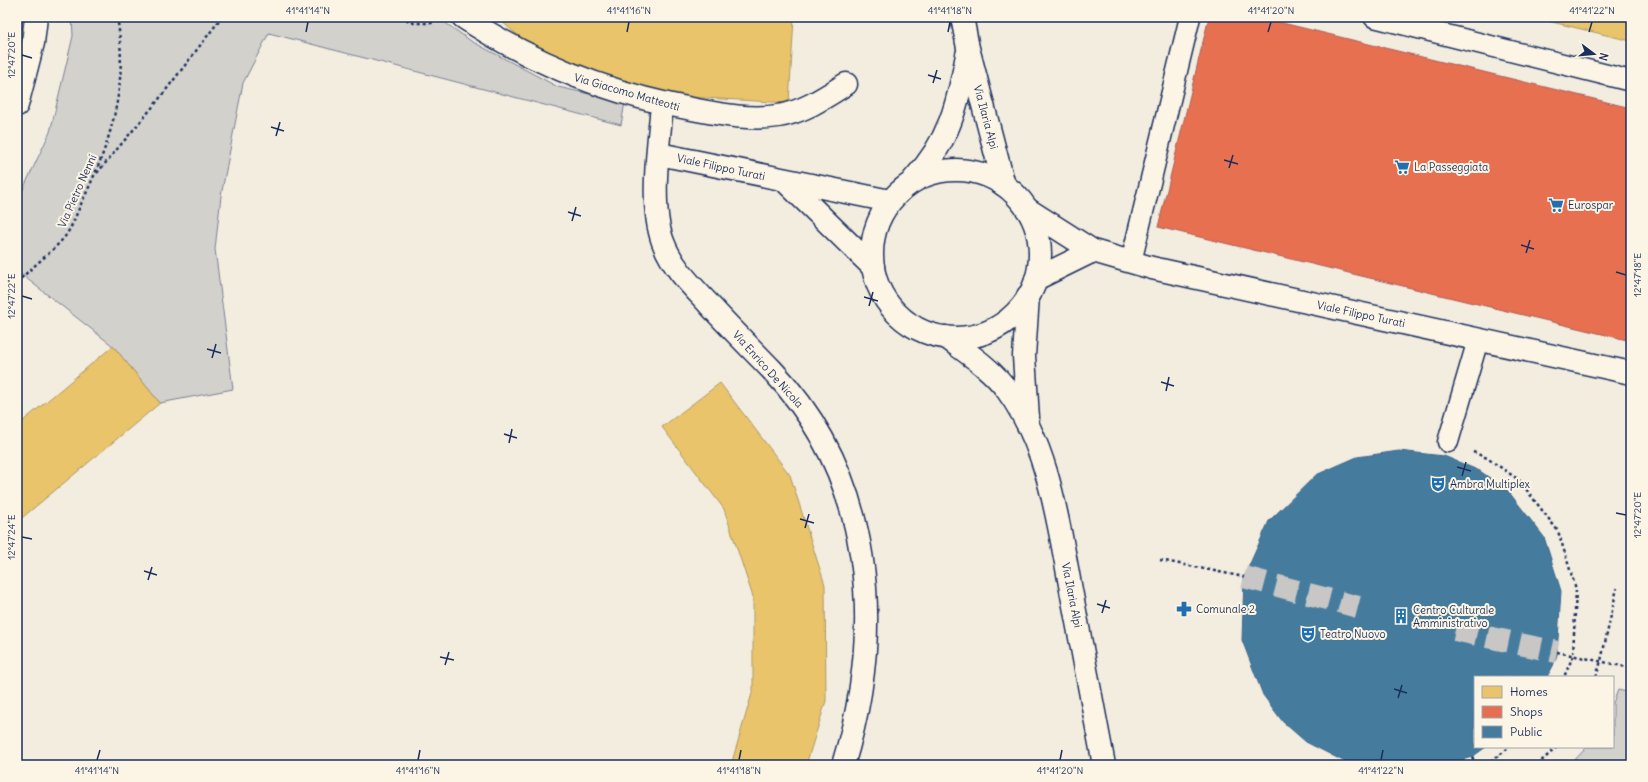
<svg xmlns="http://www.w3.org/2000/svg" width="1648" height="782" viewBox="0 0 1648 782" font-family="Delius,sans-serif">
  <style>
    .green { fill: #d3d1cc; stroke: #778095 }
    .homes { fill: #e9c46a; stroke: #ab9766 }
    .shops { fill: #e76f51; stroke: #aa5c55 }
    .public { fill: #457b9d; stroke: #38648a }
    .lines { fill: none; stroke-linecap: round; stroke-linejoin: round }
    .street-tunnel { stroke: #c8c7c6; stroke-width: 22; stroke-dasharray: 22 11; stroke-linecap: butt }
    .lane-casing { stroke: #1b2f5e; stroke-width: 23 }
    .street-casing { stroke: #1b2f5e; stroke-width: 25 }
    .secondary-casing { stroke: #1b2f5e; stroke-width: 25 }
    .path { stroke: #1b2f5e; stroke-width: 2.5; stroke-dasharray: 3 3; stroke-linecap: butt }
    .lane { stroke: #fcf5e5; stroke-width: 20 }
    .street { stroke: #fcf5e5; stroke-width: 22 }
    .secondary { stroke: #fcf5e5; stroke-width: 22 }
    .ticks { fill: none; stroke: #1b2f5e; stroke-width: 1.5 }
    .labels { text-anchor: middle; stroke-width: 4; stroke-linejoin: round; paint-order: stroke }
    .street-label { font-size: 11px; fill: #1b2f5e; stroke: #fcf5e5 }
    .poi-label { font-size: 11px; fill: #1b2f5e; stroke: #fcf5e5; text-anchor: start }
    .neatline { fill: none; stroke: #1b2f5e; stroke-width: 1.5 }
    .ticks-label { font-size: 10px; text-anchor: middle; fill: #1b2f5e }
  </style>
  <rect width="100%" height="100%" fill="#f3ede0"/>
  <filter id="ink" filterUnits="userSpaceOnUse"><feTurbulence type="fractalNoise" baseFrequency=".025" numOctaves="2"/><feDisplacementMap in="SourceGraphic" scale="8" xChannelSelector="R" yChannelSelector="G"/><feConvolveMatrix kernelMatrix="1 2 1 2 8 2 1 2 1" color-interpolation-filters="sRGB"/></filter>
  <g filter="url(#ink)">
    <g class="green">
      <polygon points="72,17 437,17 471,41 558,87 625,102 621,125 269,33 243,83 221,196 215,249 233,389 160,403 113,346 17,271 17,202 50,132 73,36"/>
      <polygon points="1618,690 1631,693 1631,765 1570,765 1587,747 1613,747 1613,703"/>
    </g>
    <g class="homes">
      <polygon points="496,17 794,18 789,103 655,95 531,46"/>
      <polygon points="1531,17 1631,17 1631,41"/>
      <polygon points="113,346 160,403 17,522 17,426"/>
      <polygon points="720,383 790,475 825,585 826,701 806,765 731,765 753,690 753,597 724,509 662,427"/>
    </g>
    <polygon class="shops" points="1209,17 1258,17 1631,108 1631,341 1158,227"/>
    <polygon class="public" points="1399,451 1444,456 1480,471 1508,491 1544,537 1561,591 1557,655 1553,666 1547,677 1475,677 1475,747 1486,747 1472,757 1445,765 1351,765 1306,742 1283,722 1263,695 1242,640 1244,577 1269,521 1316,475 1357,457"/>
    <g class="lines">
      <g class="street-tunnel">
        <polyline points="1244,577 1358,607"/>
        <polyline points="1455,630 1557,652"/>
      </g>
      <g class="lane-casing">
        <g id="lane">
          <polyline points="1374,17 1631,81"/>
          <polyline points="1131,262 1190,17"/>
          <polyline points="1448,442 1478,340"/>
        </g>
      </g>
      <g class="street-casing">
        <g id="street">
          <path d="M463 17C534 64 613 95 697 110 723 115 751 120 778 116 803 112 824 98 846 84"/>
          <path d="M662 104C659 144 649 205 663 242 672 266 689 283 706 301 727 325 750 347 772 370 874 478 885 628 843 765"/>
          <polyline points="17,105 33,43 36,17"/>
          <polyline points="659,154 890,201"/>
          <polyline points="784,180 873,267"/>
        </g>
      </g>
      <g class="secondary-casing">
        <g id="secondary">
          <polyline points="962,17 968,48 1004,185"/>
          <circle cx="956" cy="254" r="84"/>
          <path d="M914 179C949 142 958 104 967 55"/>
          <polyline points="1027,209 1093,251 1152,268 1631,373"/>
          <polyline points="1036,279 1093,251"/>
          <polyline points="1028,296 1024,356 1028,418"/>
          <path d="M946 337C967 353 991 368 1007 390 1049 447 1058 522 1071 590 1082 648 1093 707 1104 765"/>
        </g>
      </g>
      <g class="path">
        <polyline points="401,17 414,23 435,23"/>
        <polyline points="97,173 156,103 222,17"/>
        <path d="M17 283C31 267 49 255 63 239 71 230 76 215 81 204 111 143 129 85 117 17"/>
        <polyline points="1473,452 1487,458 1519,480 1558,531 1576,589 1573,656 1564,677"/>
        <polyline points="1160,560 1244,577"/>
        <polyline points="1557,652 1631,668"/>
        <polyline points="1596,677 1601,661 1617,588"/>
        <polyline points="1472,757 1477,765"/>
        <polyline points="1486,765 1510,747"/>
        <polyline points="1537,765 1557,747"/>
      </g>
      <use href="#lane" class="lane"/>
      <use href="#street" class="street"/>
      <use href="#secondary" class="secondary"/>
    </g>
  </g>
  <path class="ticks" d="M306 32 308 22M627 32 629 22M948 32 950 22M1268 32 1271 22M1589 32 1592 22M22 55 32 58M928 75 941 79M933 83 937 70M271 127 284 131M276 136 280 122M1224 160 1238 164M1229 168 1233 155M568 212 581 216M572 221 576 207M1521 245 1534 249M1526 253 1530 240M1616 272 1626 275M22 296 32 299M864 297 878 301M869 306 873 292M207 349 221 353M212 358 216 344M1161 382 1174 386M1166 391 1169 377M504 434 517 438M509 443 512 429M1457 467 1471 471M1462 476 1466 462M1616 513 1626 515M800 519 814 523M805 528 809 514M22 537 32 539M144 571 157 575M148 580 152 567M1097 604 1110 608M1102 613 1106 600M440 657 454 660M445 665 449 652M1394 689 1407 693M1398 698 1402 685M97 760 100 750M418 760 420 750M739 760 741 750M1060 760 1062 750M1381 760 1383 750"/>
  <defs>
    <g id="supermarket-bare" transform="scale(1.2)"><path d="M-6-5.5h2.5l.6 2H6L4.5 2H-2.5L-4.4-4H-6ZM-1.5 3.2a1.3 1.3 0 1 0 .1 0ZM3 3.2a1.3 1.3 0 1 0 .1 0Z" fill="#1f6fb2" stroke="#fcf5e5" stroke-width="2.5" paint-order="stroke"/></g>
    <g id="theatre-bare" transform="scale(1.2)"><path d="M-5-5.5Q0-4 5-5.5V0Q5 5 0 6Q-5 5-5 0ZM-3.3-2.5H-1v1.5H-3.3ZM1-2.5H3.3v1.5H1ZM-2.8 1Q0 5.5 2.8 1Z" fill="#1f6fb2" stroke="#fcf5e5" stroke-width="2.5" paint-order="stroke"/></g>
    <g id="pharmacy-bare" transform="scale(1.2)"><path d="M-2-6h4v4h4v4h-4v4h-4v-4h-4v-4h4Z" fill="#1f6fb2" stroke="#fcf5e5" stroke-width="2.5" paint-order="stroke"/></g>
    <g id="building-bare" transform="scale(1.2)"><path d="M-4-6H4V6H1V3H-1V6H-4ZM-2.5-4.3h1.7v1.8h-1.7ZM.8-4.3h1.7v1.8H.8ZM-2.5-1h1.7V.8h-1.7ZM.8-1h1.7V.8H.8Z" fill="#1f6fb2" stroke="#fcf5e5" stroke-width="2.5" paint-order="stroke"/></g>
  </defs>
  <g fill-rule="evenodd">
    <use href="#supermarket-bare" x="1402" y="167"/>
    <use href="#supermarket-bare" x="1556" y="205"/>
    <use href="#theatre-bare" x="1438" y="484"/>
    <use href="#pharmacy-bare" x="1184" y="609"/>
    <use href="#building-bare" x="1401" y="616"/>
    <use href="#theatre-bare" x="1308" y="634"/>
  </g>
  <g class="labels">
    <g class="street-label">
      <text transform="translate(627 92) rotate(16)" y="4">Via Giacomo Matteotti</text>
      <text transform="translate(986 117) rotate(75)" y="4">Via Ilaria Alpi</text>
      <text transform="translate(721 167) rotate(12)" y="4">Viale Filippo Turati</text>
      <text transform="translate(77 191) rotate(-66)" y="4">Via Pietro Nenni</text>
      <text transform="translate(1361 314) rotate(12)" y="4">Viale Filippo Turati</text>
      <text transform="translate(768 369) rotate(48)" y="4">Via Enrico De Nicola</text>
      <text transform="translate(1072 595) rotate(79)" y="4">Via Ilaria Alpi</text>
    </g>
    <g class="poi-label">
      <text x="1414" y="171">La Passeggiata</text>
      <text x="1568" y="209">Eurospar</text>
      <text x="1450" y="488">Ambra Multiplex</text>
      <text x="1196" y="613">Comunale 2</text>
      <text x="1413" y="614">Centro Culturale<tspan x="1413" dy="13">Amministrativo</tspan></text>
      <text x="1320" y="638">Teatro Nuovo</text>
    </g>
  </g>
  <rect width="1648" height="782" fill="none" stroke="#fcf5e5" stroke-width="44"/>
  <rect x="1474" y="676" width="140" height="72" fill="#fcf5e5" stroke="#a2a6af"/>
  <rect x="1482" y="686" width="20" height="12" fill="#e9c46a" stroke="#a2a6af"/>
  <text x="1510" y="696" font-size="12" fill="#1b2f5e">Homes</text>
  <rect x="1482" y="706" width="20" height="12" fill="#e76f51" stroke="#a2a6af"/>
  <text x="1510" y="716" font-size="12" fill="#1b2f5e">Shops</text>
  <rect x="1482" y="726" width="20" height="12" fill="#457b9d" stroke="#a2a6af"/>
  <text x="1510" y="736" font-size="12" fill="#1b2f5e">Public</text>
  <g transform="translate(1594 54) rotate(106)" stroke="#fcf5e5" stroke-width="3" paint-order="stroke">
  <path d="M0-3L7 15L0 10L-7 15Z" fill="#1b2f5e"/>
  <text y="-6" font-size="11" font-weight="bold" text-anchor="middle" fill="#1b2f5e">N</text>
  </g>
  <rect x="22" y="22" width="1604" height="738" class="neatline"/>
  <g class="ticks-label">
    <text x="308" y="14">41°41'14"N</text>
    <text x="629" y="14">41°41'16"N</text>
    <text x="950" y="14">41°41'18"N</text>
    <text x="1271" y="14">41°41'20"N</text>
    <text x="1592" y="14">41°41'22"N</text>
    <text transform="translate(11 55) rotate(-90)" y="4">12°47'20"E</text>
    <text transform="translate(1637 275) rotate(-90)" y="4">12°47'18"E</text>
    <text transform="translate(11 296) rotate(-90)" y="4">12°47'22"E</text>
    <text transform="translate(1637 515) rotate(-90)" y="4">12°47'20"E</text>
    <text transform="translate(11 537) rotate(-90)" y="4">12°47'24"E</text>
    <text x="97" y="774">41°41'14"N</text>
    <text x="418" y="774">41°41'16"N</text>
    <text x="739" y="774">41°41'18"N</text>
    <text x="1060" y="774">41°41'20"N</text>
    <text x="1381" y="774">41°41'22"N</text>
  </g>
</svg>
